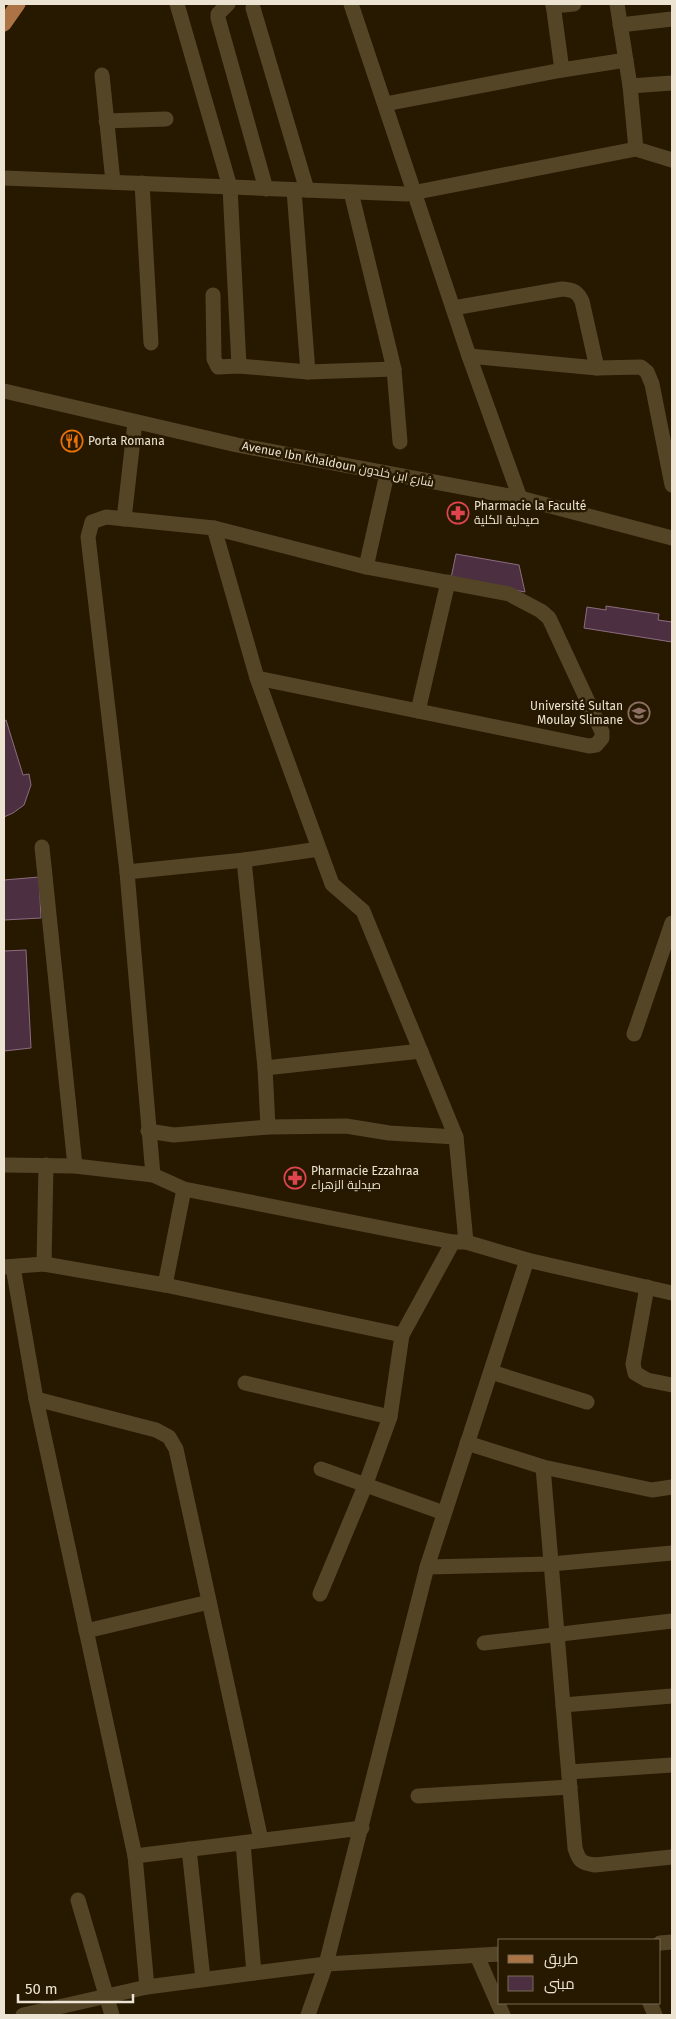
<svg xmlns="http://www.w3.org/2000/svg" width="676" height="2019" viewBox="0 0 676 2019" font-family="'Fira Sans',Cairo,sans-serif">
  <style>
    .building { fill: #4c3042; stroke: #8c6c80 }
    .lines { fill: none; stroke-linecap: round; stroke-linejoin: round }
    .minor { stroke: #544527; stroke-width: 15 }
    .major { stroke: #ac7344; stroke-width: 15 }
    .labels { text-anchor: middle; stroke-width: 5; stroke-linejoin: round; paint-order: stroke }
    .poi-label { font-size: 12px; fill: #ece3d2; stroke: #271900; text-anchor: start }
    .street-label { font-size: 12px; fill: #ece3d2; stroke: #271900 }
  </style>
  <rect width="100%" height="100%" fill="#271900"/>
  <g class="building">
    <polygon points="456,554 519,565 525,592 451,578"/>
    <polygon points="606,606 659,614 658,620 672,622 672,619 672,642 584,628 587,607 606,610"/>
    <polygon points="6,720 23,775 29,774 31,785 24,805 13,813 4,817 4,721"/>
    <polygon points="39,877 41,918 4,920 4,880"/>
    <polygon points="26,950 31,1048 4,1051 4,951"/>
  </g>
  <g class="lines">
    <g class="minor">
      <polyline points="177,4 230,187 239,366"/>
      <polyline points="228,4 218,14 218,18 266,189"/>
      <polyline points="351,4 469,356 520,498"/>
      <polyline points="553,4 562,70"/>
      <polyline points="617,4 630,86 636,149"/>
      <polyline points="553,6 574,4"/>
      <polyline points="253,8 307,190"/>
      <polyline points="620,25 672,19"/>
      <polyline points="102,75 113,182"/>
      <polyline points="630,86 672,83"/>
      <polyline points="385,104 562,70 626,60"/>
      <polyline points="106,121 166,119"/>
      <polyline points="4,178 407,194 636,149 672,160"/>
      <polyline points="142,183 151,343"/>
      <polyline points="294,190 308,372"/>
      <polyline points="351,192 394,369 400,442"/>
      <polyline points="213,295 214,359 218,367 239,366 308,372 394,369"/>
      <path d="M453 308 562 289C573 290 577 291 582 301L597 368 469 356"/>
      <polyline points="597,368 641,367 647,372 652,384 672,485"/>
      <polyline points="4,391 237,445 520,498 672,538"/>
      <polyline points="124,519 135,422"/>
      <polyline points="214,528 257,678 332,884 363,911 456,1137 466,1242"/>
      <polyline points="366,567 387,474"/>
      <polyline points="418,711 448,582"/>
      <polyline points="42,847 75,1166"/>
      <polyline points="244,860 265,1068"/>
      <polyline points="127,872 244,860 319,849"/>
      <polyline points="634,1034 672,923"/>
      <polyline points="268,1127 265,1068 421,1051"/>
      <polyline points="148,1131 174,1135 268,1127 346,1126 389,1133 456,1137"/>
      <polyline points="4,1165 75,1166 153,1175 184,1189 453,1242 466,1242 527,1260 672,1293"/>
      <polyline points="153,1175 127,872 88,537 92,522 106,517 214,528 366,567 509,594 541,611 549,618 602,732 602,738 596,745 589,746 257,678"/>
      <polyline points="44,1264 46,1165"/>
      <polyline points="4,1267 44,1264 165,1285 184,1189"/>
      <polyline points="13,1267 36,1399 135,1856 147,1987"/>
      <polyline points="165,1285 402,1335"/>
      <polyline points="647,1287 633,1364 635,1373 647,1380 672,1385"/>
      <polyline points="491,1372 587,1402"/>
      <polyline points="245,1383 390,1417"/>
      <polyline points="36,1399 156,1430 169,1437 176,1449 261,1840"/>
      <polyline points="467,1443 543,1467 652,1490 672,1487"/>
      <path d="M543 1467 575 1848C579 1861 581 1863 595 1865L672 1857"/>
      <polyline points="321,1469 444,1513"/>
      <polyline points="427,1567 551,1564 672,1553"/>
      <polyline points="320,1594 365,1486 390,1417 402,1335 453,1242"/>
      <polyline points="86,1631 209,1602"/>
      <polyline points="484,1643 672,1621"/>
      <polyline points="563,1705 672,1696"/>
      <polyline points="569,1772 672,1765"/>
      <polyline points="418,1796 570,1787"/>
      <polyline points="243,1843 254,1973"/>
      <polyline points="189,1849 203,1979"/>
      <polyline points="135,1856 362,1828"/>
      <polyline points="78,1900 112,2015"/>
      <polyline points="660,1943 672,1942"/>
      <polyline points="477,1956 503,2015"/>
      <polyline points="650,2003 655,2015"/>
      <polyline points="23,2015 147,1987 254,1973 326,1964 500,1954"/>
      <polyline points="308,2015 326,1964 427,1567 527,1260"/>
    </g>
    <polyline class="major" points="4,24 18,4"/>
  </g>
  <defs>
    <g id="restaurant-ring" transform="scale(1.125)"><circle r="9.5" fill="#271900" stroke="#e8710a" stroke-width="1.5"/><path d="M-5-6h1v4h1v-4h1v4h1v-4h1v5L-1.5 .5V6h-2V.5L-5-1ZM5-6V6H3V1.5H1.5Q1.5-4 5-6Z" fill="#e8710a"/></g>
    <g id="pharmacy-ring" transform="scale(1.125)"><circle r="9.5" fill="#271900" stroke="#e0444e" stroke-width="1.5"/><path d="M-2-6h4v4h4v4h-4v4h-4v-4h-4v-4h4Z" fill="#e0444e"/></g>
    <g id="university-ring" transform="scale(1.125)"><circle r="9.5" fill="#271900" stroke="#8d6e63" stroke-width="1.5"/><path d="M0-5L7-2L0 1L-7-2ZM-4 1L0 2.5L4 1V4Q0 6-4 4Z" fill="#8d6e63"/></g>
  </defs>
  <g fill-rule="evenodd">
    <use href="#restaurant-ring" x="72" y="441"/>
    <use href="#pharmacy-ring" x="458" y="513"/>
    <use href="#university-ring" x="639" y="713"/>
    <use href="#pharmacy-ring" x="295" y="1178"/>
  </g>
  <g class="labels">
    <g class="poi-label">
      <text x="88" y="445">Porta Romana</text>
      <text x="474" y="510">Pharmacie la Faculté<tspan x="474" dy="14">صيدلية الكلية</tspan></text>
      <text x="623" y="710" text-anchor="end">Université Sultan<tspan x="623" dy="14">Moulay Slimane</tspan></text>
      <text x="311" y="1175">Pharmacie Ezzahraa<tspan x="311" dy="14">صيدلية الزهراء</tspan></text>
    </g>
    <g class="street-label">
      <text transform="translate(338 464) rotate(11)" y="4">Avenue Ibn Khaldoun شارع ابن خلدون</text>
    </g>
  </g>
  <rect width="676" height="2019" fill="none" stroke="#ece3d2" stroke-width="10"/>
  <rect x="498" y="1939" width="162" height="65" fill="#271900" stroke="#766a54"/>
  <rect x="508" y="1955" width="25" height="8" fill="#ac7344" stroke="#766a54"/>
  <text x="544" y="1964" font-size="15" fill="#ece3d2">طريق</text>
  <rect x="508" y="1976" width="25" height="15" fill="#4c3042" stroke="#766a54"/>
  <text x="544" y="1989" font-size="15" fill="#ece3d2">مبنى</text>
  <path d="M18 1994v8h115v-8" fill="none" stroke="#ece3d2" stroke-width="2.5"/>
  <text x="25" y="1994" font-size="15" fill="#ece3d2" stroke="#271900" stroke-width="4" paint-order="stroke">50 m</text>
</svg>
